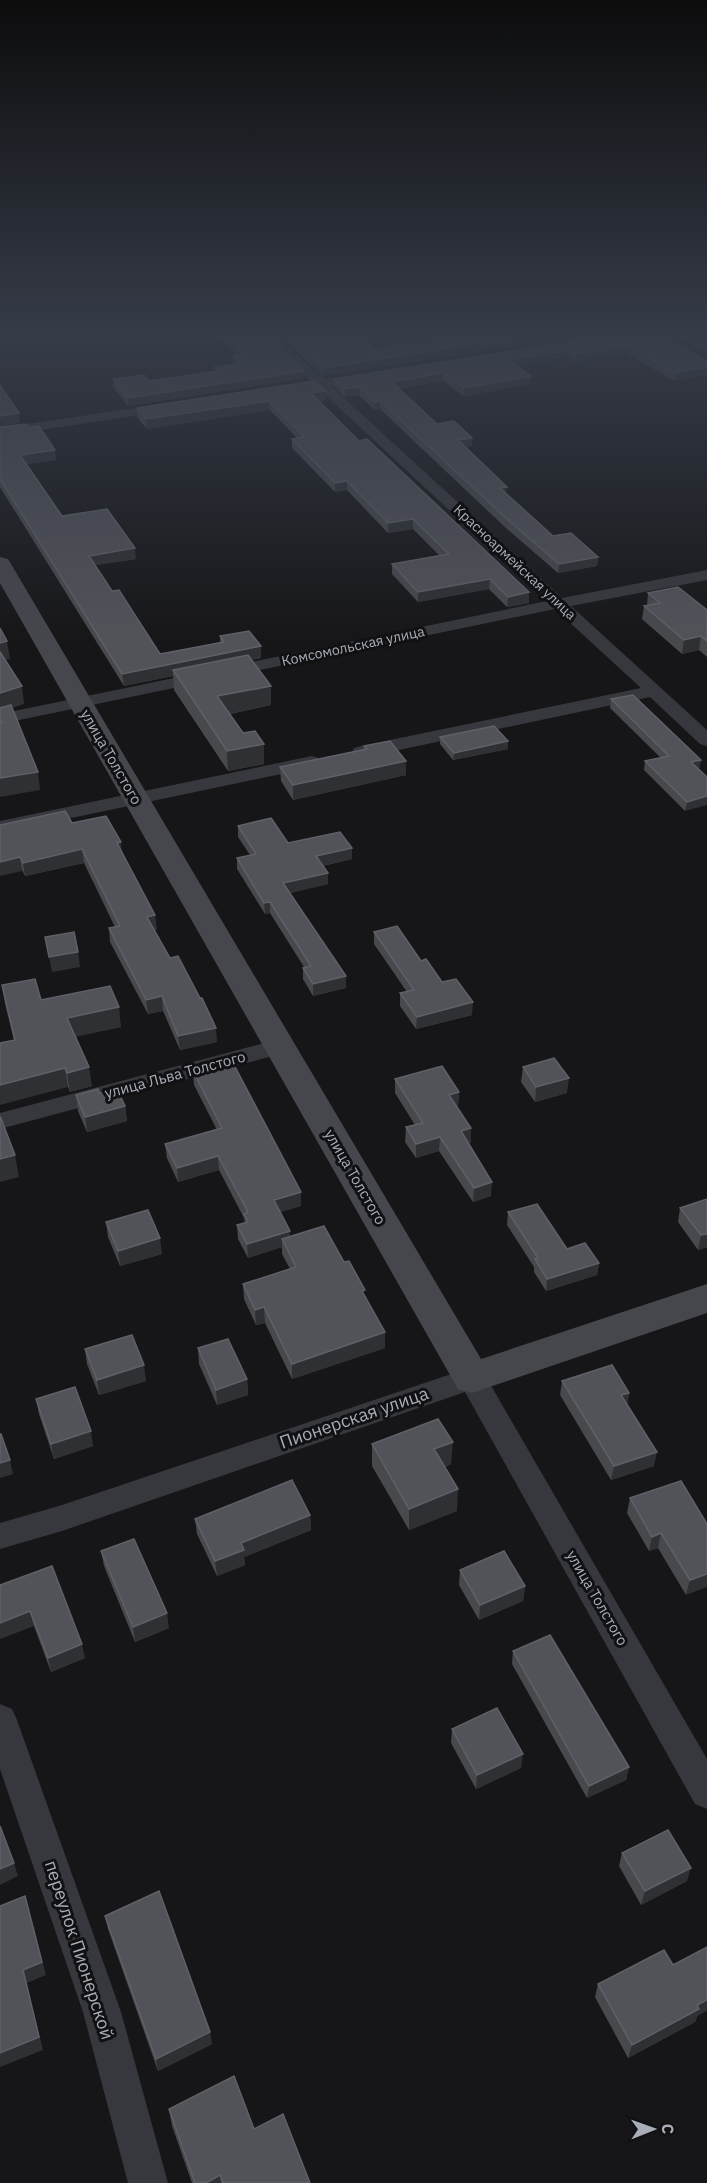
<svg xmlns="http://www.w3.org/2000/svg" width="707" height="2183" viewBox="0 0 707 2183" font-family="'IBM Plex Sans',sans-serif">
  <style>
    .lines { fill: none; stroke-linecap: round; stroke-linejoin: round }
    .street { fill: #37383d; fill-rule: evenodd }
    .secondary { fill: #45474d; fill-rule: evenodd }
    .wall { fill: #47494d }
    .shaded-wall { fill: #2f3033 }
    .building { fill: #525359; stroke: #5f6168; stroke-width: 1.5 }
    .labels { text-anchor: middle; stroke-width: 6; stroke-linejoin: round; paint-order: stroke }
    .far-street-label { font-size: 14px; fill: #a8adb8; stroke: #111113 }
    .street-label { font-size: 15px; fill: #a8adb8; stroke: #111113 }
    .near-street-label { font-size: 18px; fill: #a8adb8; stroke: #111113 }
  </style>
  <rect width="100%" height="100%" fill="#161618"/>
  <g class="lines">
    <g class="street">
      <polygon points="263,336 276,336 324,379 370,374 372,377 370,380 331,386 562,598 707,570 707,580 571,606 707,730 707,746 700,744 650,697 361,758 354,756 352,752 354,748 361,746 641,688 555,609 0,724 0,714 547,601 318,388 281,392 279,389 281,386 311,381"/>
      <polygon points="677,336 692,336 707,345 707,354"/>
      <polygon points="169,403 176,407 174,410 0,436 0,428"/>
      <polygon points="312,756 319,758 321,762 319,766 0,833 0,821"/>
      <polygon points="280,1039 288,1042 292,1047 288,1052 0,1129 0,1113"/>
      <polygon points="472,1367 482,1370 707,1759 707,1809 695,1804 465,1392 62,1531 0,1549 0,1523 62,1505"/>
      <polygon points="0,1704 12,1709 17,1720 121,2012 168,2183 128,2183 83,2012 0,1769"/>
    </g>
    <polygon class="secondary" points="0,557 8,559 11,564 481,1359 707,1284 707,1313 472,1393 458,1389 0,583"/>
  </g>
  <g class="wall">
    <polygon points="218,336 268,336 304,378 128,406 113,387 113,379 149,381 215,372 215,367 234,365 233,364 233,356 237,355"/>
    <polygon points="280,336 360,336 323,376"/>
    <polygon points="606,336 707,361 674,381 627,353 575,362 568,357 517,366 531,376 531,384 464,396 443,381 399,389 437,424 472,446 465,447 506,494 553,536 598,557 597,566 558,573 507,529 380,409 375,410 359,395 345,397 334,387 334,379"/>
    <polygon points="326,391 326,400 318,401 359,441 529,603 507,607 489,589 418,602 392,574 392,564 440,556 413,529 388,533 347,490 335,492 292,448 292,439 297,438 270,410 147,429 137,417 137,408"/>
    <polygon points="0,427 28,428 56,460 27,464 62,516 136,559 95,565 112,591 160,654 220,643 220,636 261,646 261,658 251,660 271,686 271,705 230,714 243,733 264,744 264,764 228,771 174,690 173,676 124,686 0,487"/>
    <polygon points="648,593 707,610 707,657 699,650 682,654 642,619 644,606 647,606"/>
    <polygon points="611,699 701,760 699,769 685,811 644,770 645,761 661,758 610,708"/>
    <polygon points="440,737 508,749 453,760 440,744"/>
    <polygon points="364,746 406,775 293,800 281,781 280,767 364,749"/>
    <polygon points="72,823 122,851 157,929 154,930 217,1042 180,1050 163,1011 148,1014 110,942 109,928 115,927 84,863 25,876 0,825"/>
    <polygon points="238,826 288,843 352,848 352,859 323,866 328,884 289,893 346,976 346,988 313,996 303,979 303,968 304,967 270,913 265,914 237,869 237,858 250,855 238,837"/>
    <polygon points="374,932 421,961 472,1015 416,1029 400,1006 400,993 407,992 374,944"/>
    <polygon points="2,985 41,1000 121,1027 76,1036 92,1086 70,1092 68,1087 14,1040 5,1004"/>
    <polygon points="523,1067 567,1093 535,1102 521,1082"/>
    <polygon points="193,1071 301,1192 301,1206 280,1212 290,1236 344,1262 385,1332 385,1348 292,1379 265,1323 256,1325 244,1299 243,1284 290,1269 282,1254 282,1247 248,1258 238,1239 237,1225 245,1223 244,1218 219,1170 178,1182 167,1158 165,1144 217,1130 194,1085"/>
    <polygon points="395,1079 459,1092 458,1106 457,1106 471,1128 471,1143 468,1143 491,1196 473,1202 439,1151 416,1158 405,1142 406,1127 415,1125 395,1093"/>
    <polygon points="99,1093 125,1106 127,1121 87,1132 78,1111 76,1095"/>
    <polygon points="707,1199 707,1247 698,1250 678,1222 680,1208"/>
    <polygon points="508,1212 567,1249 599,1263 597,1275 546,1291 534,1272 534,1267 507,1225"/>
    <polygon points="106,1222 162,1254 120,1266 108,1237"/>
    <polygon points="198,1348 247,1379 248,1395 217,1405 199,1364"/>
    <polygon points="85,1349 146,1381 99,1395 87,1364"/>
    <polygon points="562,1381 629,1393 627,1405 654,1466 611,1480 560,1395"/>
    <polygon points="36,1399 93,1446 54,1459 39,1414"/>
    <polygon points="372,1444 451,1464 445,1467 457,1511 409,1530 372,1466"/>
    <polygon points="630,1498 707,1524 686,1595 658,1548 649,1551 627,1513"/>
    <polygon points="310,1515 311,1530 244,1557 245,1565 217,1576 197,1534 195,1519"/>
    <polygon points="101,1551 169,1628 135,1642 104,1566"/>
    <polygon points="460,1570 525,1586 523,1601 479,1620 459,1585"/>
    <polygon points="0,1585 85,1658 51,1672 34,1626"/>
    <polygon points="513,1651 629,1767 626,1780 587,1798 512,1664"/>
    <polygon points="452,1729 521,1768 476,1789 451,1743"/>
    <polygon points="622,1853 687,1881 641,1905 619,1866"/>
    <polygon points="105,1916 212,2044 158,2071 108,1929"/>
    <polygon points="707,1947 707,2010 697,2016 695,2022 628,2058 595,1997 598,1984 673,1965"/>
    <polygon points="169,2109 254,2129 310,2183 192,2183 172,2126"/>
  </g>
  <g class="shaded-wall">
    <polygon points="526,336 575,336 323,376 323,368"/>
    <polygon points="628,346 627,353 575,362 576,354"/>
    <polygon points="569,350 568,357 507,368 508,360"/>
    <polygon points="707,367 707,375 674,381 675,373"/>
    <polygon points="304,371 304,378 128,406 128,398"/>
    <polygon points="443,373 443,381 392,390 392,382"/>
    <polygon points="531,376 531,384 464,396 464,388"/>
    <polygon points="360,387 359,395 345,397 345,389"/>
    <polygon points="326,391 326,400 311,402 311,393"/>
    <polygon points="269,401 270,410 147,429 146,419"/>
    <polygon points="380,401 380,409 375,410 375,402"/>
    <polygon points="19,413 20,423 0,426 0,416"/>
    <polygon points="472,438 472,446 457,449 458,440"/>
    <polygon points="55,450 56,460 22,465 20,455"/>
    <polygon points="347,481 347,490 335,492 335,483"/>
    <polygon points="507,487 506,496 500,488"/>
    <polygon points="413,519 413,529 388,533 388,523"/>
    <polygon points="135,548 136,559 90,566 89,556"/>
    <polygon points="598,557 597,566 558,573 559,564"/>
    <polygon points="490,579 489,589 418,602 418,592"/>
    <polygon points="529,592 529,603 507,607 508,597"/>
    <polygon points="701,636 699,650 682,654 684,640"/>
    <polygon points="7,641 10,659 0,661 0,643"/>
    <polygon points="261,646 261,658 176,675 173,670 173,676 124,686 122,674"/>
    <polygon points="22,686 24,704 0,712 0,693"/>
    <polygon points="271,686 271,705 218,716 217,696"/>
    <polygon points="508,741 508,749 453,760 454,753"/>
    <polygon points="264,744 264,764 228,771 227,751"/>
    <polygon points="701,760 699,769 690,771 691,762"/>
    <polygon points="406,761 406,775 293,800 293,785"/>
    <polygon points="38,772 40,790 0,797 0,778"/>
    <polygon points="707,796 707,805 685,811 687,802"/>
    <polygon points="121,842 122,856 117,843"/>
    <polygon points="352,848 352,859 317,867 316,856"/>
    <polygon points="82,849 84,863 25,876 23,863"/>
    <polygon points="20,857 22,871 0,876 0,862"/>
    <polygon points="328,873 328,884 283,895 283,883"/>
    <polygon points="270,902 270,913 265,914 264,903"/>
    <polygon points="155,915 157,929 148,931 147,917"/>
    <polygon points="78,952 80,967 52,972 49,957"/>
    <polygon points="346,976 346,988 313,996 313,984"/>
    <polygon points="162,996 163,1011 148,1014 146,1000"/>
    <polygon points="473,1002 472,1015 416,1029 417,1017"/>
    <polygon points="119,1007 121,1027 70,1038 67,1018"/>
    <polygon points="216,1028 217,1042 180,1050 178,1036"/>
    <polygon points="89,1067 92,1086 70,1092 67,1073"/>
    <polygon points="65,1068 68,1087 0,1105 0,1085"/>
    <polygon points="569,1078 567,1093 535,1102 536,1087"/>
    <polygon points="459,1092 458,1106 449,1109 449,1095"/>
    <polygon points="125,1106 127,1121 87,1132 85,1117"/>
    <polygon points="471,1128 471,1143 460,1146 461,1131"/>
    <polygon points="440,1137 439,1151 416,1158 416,1144"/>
    <polygon points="15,1155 19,1177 0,1182 0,1159"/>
    <polygon points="218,1156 219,1170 178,1182 177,1168"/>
    <polygon points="492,1182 491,1196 473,1202 474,1188"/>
    <polygon points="301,1192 301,1206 274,1214 274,1200"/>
    <polygon points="290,1231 290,1245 282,1239 282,1247 248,1258 247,1244"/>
    <polygon points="707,1234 707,1247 698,1250 701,1235"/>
    <polygon points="160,1238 162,1254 120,1266 118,1251"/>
    <polygon points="599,1263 597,1275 546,1291 547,1279"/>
    <polygon points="264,1307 265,1323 256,1325 255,1310"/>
    <polygon points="385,1332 385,1348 292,1379 292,1364"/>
    <polygon points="144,1365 146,1381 99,1395 97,1380"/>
    <polygon points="247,1379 248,1395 217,1405 216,1390"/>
    <polygon points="629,1393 627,1406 621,1395"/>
    <polygon points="91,1431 93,1446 54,1459 51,1444"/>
    <polygon points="453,1442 451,1464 433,1471 434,1449"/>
    <polygon points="657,1452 654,1466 611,1480 614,1466"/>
    <polygon points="10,1460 13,1474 0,1478 0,1463"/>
    <polygon points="458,1489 457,1511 409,1530 409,1509"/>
    <polygon points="310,1515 311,1530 244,1557 245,1565 217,1576 215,1561 241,1543"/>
    <polygon points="661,1533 658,1548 649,1551 652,1537"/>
    <polygon points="707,1574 707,1587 686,1595 690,1580"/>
    <polygon points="525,1586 523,1601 479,1620 480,1605"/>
    <polygon points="30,1611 34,1626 0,1639 0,1623"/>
    <polygon points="167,1613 169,1628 135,1642 133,1627"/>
    <polygon points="82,1644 85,1658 51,1672 48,1658"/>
    <polygon points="523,1754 521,1768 476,1789 477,1775"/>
    <polygon points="629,1767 626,1780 587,1798 589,1786"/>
    <polygon points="14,1863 18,1876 0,1885 0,1869"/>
    <polygon points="691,1868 687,1881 641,1905 645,1891"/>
    <polygon points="25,1896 46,1975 27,1983 43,2050 0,2067 0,2053 23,1970"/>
    <polygon points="707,2000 707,2010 697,2016 695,2022 628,2058 632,2045"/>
    <polygon points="210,2032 212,2044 158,2071 156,2059"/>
    <polygon points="220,2175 221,2183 206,2183"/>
  </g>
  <g class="building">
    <polygon points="225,336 268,336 304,371 128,398 113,379 144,375 149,381 219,371 215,367 241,364 233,356 243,354"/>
    <polygon points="288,336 360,336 374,349 468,336 526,336 323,368"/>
    <polygon points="606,336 663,336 707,361 707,367 675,373 628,346 576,354 569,350 508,360 531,376 464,388 443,373 392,382 437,424 454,421 472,438 458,440 507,487 500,488 553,536 571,533 598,557 559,564 508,520 380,401 375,402 360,387 345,389 334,379"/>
    <polygon points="315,381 326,391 311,393 359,441 367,439 529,592 508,597 490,579 418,592 392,564 449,554 413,519 388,523 347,481 335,483 292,439 305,437 269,401 146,419 137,408"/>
    <polygon points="0,385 19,413 0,416"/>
    <polygon points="26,424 28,428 39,426 55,450 20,455 62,516 107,509 135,548 89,556 112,591 119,590 160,654 224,642 220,636 249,631 261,646 122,674 0,479 0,427"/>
    <polygon points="678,587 707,610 707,641 701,636 684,640 644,606 660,603 648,593"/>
    <polygon points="0,628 7,641 0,643"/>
    <polygon points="0,652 22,686 0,693"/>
    <polygon points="248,655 271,686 217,696 243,733 255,731 264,744 227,751 173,670"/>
    <polygon points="633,695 701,760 691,762 707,777 707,796 687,802 645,761 669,756 611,699"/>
    <polygon points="11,705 38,772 0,778 0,723 2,723 0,720 0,708"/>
    <polygon points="494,726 508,741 454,753 440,737"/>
    <polygon points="390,741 406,761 293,785 280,767 367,749 364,746"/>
    <polygon points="65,811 72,823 106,816 121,842 117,843 155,915 147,917 170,958 178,956 200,998 202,998 216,1028 178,1036 162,996 146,1000 109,928 120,926 82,849 23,863 20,857 0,862 0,825"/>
    <polygon points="271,818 288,843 340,832 352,848 316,856 328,873 283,883 346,976 313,984 303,968 311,966 270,902 264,903 237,858 256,854 238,826"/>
    <polygon points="397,926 421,961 426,959 442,982 456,979 473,1002 417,1017 400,993 414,990 374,932"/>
    <polygon points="74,932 78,952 49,957 45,937"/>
    <polygon points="35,979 41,1000 110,986 119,1007 67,1018 89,1067 67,1073 65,1068 0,1085 0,1043 15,1040 2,985"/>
    <polygon points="554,1058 569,1078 536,1087 523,1067"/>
    <polygon points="232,1061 301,1192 274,1200 290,1231 247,1244 237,1225 248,1222 244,1214 248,1212 218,1156 177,1168 165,1144 222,1128 193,1071"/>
    <polygon points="442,1066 459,1092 449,1095 471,1128 461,1131 492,1182 474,1188 440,1137 416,1144 406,1127 423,1123 395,1079"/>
    <polygon points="98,1089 99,1093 117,1089 125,1106 85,1117 76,1095"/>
    <polygon points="0,1116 15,1155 0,1159"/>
    <polygon points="707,1199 707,1234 701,1235 680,1208"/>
    <polygon points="537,1204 567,1249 585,1243 599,1263 547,1279 535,1259 538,1258 508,1212"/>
    <polygon points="148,1210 160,1238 118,1251 106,1222"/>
    <polygon points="324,1226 344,1262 349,1261 365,1290 362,1291 385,1332 292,1364 264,1307 255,1310 243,1284 296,1267 282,1239"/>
    <polygon points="132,1335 144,1365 97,1380 85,1349"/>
    <polygon points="228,1339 247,1379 216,1390 198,1348"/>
    <polygon points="612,1365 629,1393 621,1395 657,1452 614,1466 562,1381"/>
    <polygon points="75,1387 91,1431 51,1444 36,1399"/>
    <polygon points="438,1419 453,1442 434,1449 458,1489 409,1509 372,1444"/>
    <polygon points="0,1434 1,1434 10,1460 0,1463"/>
    <polygon points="292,1480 310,1515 241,1543 244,1550 215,1561 195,1519"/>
    <polygon points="681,1481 707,1524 707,1574 690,1580 661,1533 652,1537 630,1498"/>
    <polygon points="134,1539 167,1613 133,1627 101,1551"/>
    <polygon points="504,1551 525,1586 480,1605 460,1570"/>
    <polygon points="52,1566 82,1644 48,1658 30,1611 0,1623 0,1585"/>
    <polygon points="550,1635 629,1767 589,1786 513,1651"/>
    <polygon points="497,1708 523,1754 477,1775 452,1729"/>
    <polygon points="0,1826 14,1863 0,1869"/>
    <polygon points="668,1830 691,1868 645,1891 622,1853"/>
    <polygon points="159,1891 210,2032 156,2059 105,1916"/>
    <polygon points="25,1896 42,1962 23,1970 39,2037 0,2053 0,1906"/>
    <polygon points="707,1947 707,2000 697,2005 699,2009 632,2045 598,1984 664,1950 673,1965"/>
    <polygon points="234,2076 254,2129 283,2114 310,2183 223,2183 220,2175 206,2183 195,2183 169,2109"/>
  </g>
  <linearGradient id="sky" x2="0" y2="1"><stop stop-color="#0c0c0d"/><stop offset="0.52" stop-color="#363c48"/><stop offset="1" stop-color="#363c48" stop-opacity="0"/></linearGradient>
  <rect width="707" height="642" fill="url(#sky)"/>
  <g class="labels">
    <g class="far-street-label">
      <text transform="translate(515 562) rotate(43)" y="5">Красноармейская улица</text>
      <text transform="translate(353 646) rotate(-12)" y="5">Комсомольская улица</text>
    </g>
    <g class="street-label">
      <text transform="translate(111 757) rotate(60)" y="5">улица Толстого</text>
      <text transform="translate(175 1075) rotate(-15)" y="5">улица Льва Толстого</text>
      <text transform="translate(355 1177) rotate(60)" y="5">улица Толстого</text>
      <text transform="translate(597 1598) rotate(60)" y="5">улица Толстого</text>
    </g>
    <g class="near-street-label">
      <text transform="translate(354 1418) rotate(-19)" y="6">Пионерская улица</text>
      <text transform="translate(79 1950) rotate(72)" y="6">переулок Пионерской</text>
    </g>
  </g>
  <g transform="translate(653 2129) rotate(89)" stroke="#111113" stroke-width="4.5" paint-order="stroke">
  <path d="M0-4.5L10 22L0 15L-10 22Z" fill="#a8adb8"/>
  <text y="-9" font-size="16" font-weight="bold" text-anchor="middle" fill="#a8adb8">С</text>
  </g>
</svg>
